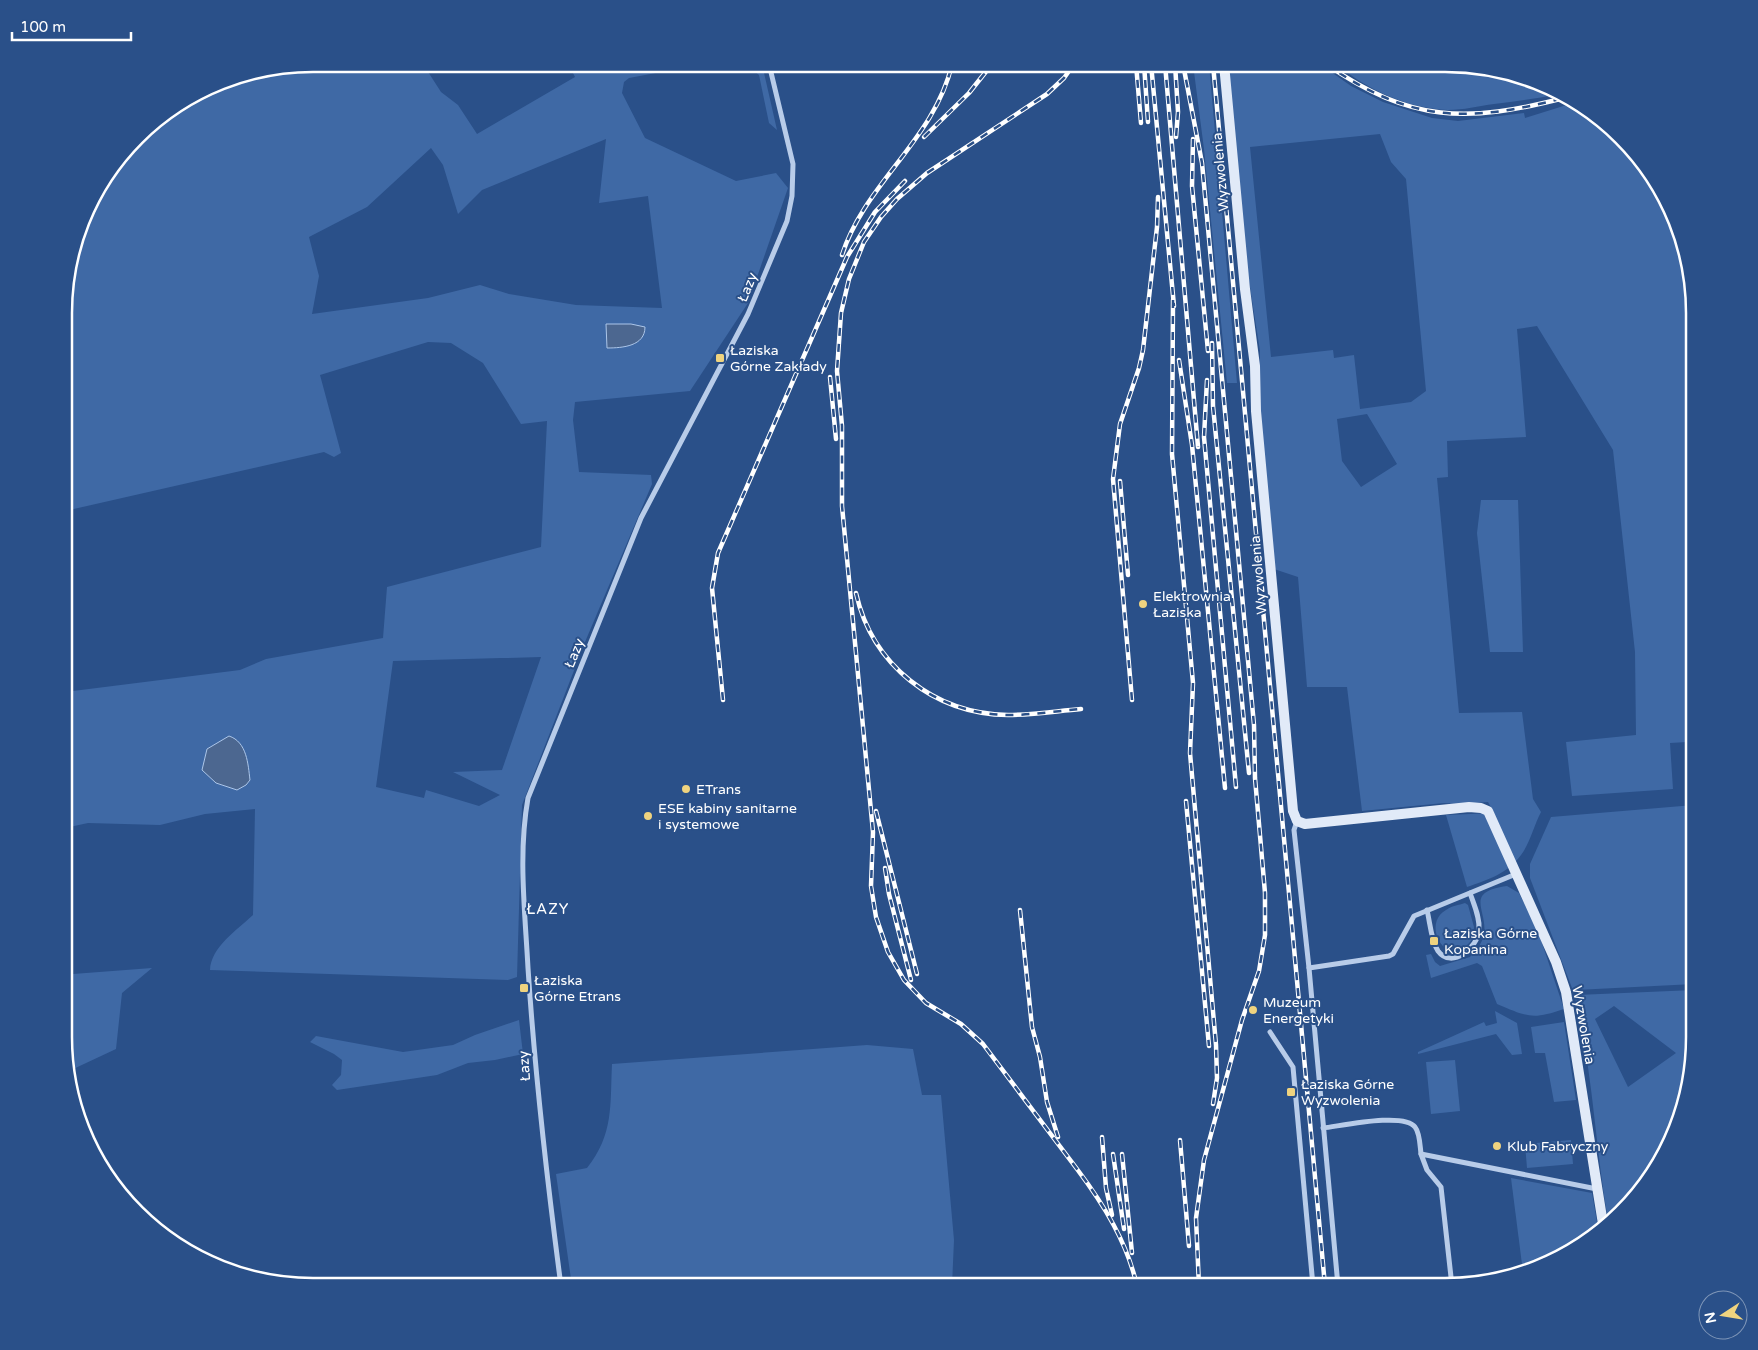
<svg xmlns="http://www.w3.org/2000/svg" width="1758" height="1350" viewBox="0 0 1758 1350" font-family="'Varela Round',sans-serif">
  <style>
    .green { fill: #3f69a5; fill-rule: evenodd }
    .water { fill: #4c6790; stroke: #acc6e9 }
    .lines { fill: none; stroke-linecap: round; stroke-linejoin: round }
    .street { stroke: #b8cce9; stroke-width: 5 }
    .secondary { stroke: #e1eaf8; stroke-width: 10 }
    .rail-casing { stroke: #fff; stroke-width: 4.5 }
    .rail { stroke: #2a5089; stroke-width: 2.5; stroke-dasharray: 8; stroke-linecap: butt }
    .poi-dot { fill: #efd37f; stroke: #2a5089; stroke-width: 2 }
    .labels { text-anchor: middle; stroke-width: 4; stroke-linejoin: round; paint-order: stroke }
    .street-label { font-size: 14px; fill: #fff; stroke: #2a5089 }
    .poi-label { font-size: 14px; fill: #fff; stroke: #2a5089; text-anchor: start }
    .neighbourhood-label { font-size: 15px; letter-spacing: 1px; fill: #fff; stroke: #2a5089 }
    .rim { fill: none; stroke: #fff; stroke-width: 2.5 }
  </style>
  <rect width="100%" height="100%" fill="#2a5089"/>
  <g class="green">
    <path d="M314 64H423L441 92 458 105 477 134 575 77 572 71 584 64H704L629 78 624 82 622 93 645 138 736 181 776 173 788 188 748 303 690 391 575 402 573 420 579 472 651 475 652 484 585 642 522 805 517 977 508 980 210 970C211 947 237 930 253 915L255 809 205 814 160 825 88 823 65 828V692L240 670 266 659 383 638 387 587 541 547 547 421 521 424 483 363 451 343 428 342 320 375 341 453 334 457 324 452 65 511 66 281 97 189 149 126 233 77ZM606 139 599 203 648 196 662 308 576 305 509 294 480 285 428 298 312 314 319 276 309 237 367 207 431 148 443 165 458 214 482 190ZM541 657 502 770 453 772 500 795 479 806 426 790 424 798 376 787 393 661Z"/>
    <polygon points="717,64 762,64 777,130 769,123 759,75 752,69 729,69"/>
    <polygon points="1193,64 1209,64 1237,383 1227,383 1204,149"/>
    <path d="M1227 64H1320L1351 86 1383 102 1432 118 1458 121 1524 113 1525 118 1573 103 1609 126 1669 203 1686 249 1694 313V786H1690L1687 742 1670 743 1673 789 1572 796 1566 742 1636 735 1635 652 1613 450 1537 326 1517 329 1526 437 1447 441 1448 477 1437 478 1459 713 1522 712 1533 799 1541 812C1534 825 1530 843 1521 855 1508 873 1488 880 1467 887L1446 815 1494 813 1488 802 1459 804 1444 803 1362 811 1347 687H1307L1298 577 1274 569 1259 410 1260 351 1247 268ZM1380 134 1391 162 1406 179 1426 391 1411 402 1360 409 1354 355 1334 358 1333 350 1271 357 1250 147ZM1367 414 1397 464 1361 487 1342 461 1337 419Z"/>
    <path d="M1336 64C1405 64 1498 57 1558 94 1536 99 1516 101 1494 104 1479 106 1463 110 1448 110 1406 108 1368 90 1336 64Z"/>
    <polygon points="1481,500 1518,500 1523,652 1490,652 1477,533"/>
    <polygon points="1694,805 1694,984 1576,990 1572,988 1530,878 1530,864 1551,817"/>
    <polygon points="65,851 73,974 152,968 122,993 116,1049 69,1071 64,1053"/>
    <path d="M1507 886 1519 893 1538 931 1564 1009C1532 1020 1528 1017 1497 1004L1482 966 1477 963 1431 978 1426 955 1431 954 1435 962 1440 966 1470 957C1475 951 1483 943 1484 934 1488 910 1463 892 1507 886Z"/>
    <path d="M1465 903 1468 905 1474 927 1473 938C1448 974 1420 924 1446 910 1451 906 1459 905 1465 903Z"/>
    <path d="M1694 990V1053L1675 1132 1632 1201 1608 1220C1595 1146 1593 1071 1575 998L1577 995ZM1614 1006 1676 1053 1628 1087 1595 1019Z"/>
    <polygon points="1495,1011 1517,1023 1522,1054 1512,1055 1496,1034 1418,1054 1418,1052 1484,1022 1486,1026 1497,1023"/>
    <polygon points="519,1020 523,1054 495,1060 468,1063 437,1075 337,1090 332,1085 341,1075 342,1060 334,1054 310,1042 316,1036 403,1052 453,1045 475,1035"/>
    <polygon points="1564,1022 1576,1100 1554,1102 1545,1053 1535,1053 1531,1027"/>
    <path d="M867 1045 913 1049 922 1095H941L954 1240 952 1286H572L556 1174 587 1168C614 1134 610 1105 612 1064Z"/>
    <polygon points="1455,1060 1460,1111 1431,1114 1426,1062"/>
    <polygon points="1571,1140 1573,1164 1527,1168 1525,1144"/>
    <polygon points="1511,1178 1592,1193 1598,1228 1555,1261 1523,1272"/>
  </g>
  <g class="water">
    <path d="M606 324H631L645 327C645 346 623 348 607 348Z"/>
    <path d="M229 736C247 742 248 764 250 780L246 785 237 790 216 783 202 770 207 749Z"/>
  </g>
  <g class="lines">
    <g class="street">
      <polyline points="1297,821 1294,830 1309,968 1338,1286"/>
      <path d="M1427 910C1430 922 1431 941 1438 951 1452 970 1478 947 1479 930 1480 917 1474 905 1470 893"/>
      <polyline points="1309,968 1389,956 1393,954 1414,916 1516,874"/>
      <polyline points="1270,1032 1293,1067 1313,1286"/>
      <path d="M1323 1128C1341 1126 1404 1112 1415 1127 1420 1133 1420 1146 1421 1154"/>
      <path d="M561 1286C547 1180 535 1075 528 968 525 911 518 854 528 798L641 518 748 314 787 221 792 196 793 164 769 64"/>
      <polyline points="1452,1286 1441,1187 1427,1170 1421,1154 1597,1189"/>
    </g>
    <polyline class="secondary" points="1224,64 1245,289 1255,366 1256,411 1293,811 1297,821 1305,824 1469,807 1481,808 1488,811 1556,962 1566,992 1603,1224"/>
    <g class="rail-casing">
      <g id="rail">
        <path d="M1074 64 1064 78 1047 94 927 173 897 199 881 217 864 242 849 279 841 313 837 371 842 426V506L873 832 871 886 876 917 888 952 904 980 926 1003 961 1024 983 1044 1077 1169C1104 1205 1127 1242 1137 1286"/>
        <polyline points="1136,64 1141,123"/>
        <polyline points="1144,64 1148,122"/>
        <polyline points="1151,64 1174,306"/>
        <polyline points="1165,64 1198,447"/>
        <polyline points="1175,64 1178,112 1176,137"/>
        <polyline points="1183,64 1202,163 1254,725 1255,778 1265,893 1265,935 1259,971 1242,1020 1204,1160 1196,1218 1199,1286"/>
        <polyline points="1213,64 1325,1286"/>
        <path d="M1326 64C1411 123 1467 123 1564 98"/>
        <polyline points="924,137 969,93 992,64"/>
        <polyline points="1193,139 1192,186 1208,351"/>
        <path d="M842 255C865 183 935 139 952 64"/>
        <polyline points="1173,300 1172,454 1193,683 1190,753 1216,1045 1217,1078 1213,1104"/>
        <polyline points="1212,343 1213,406 1249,773"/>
        <polyline points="1179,360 1192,445 1225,788"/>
        <polyline points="830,377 836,439"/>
        <polyline points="1207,380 1204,437 1236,787"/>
        <polyline points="1120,481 1128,575"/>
        <path d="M856 593C872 665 934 714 1008 715 1032 715 1057 711 1081 709"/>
        <polyline points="723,700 712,588 718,553 847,257 875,212 905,181"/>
        <polyline points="1132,700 1113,479 1120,424 1139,368 1143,350 1157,227 1158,197"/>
        <polyline points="1186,801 1209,1046"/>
        <polyline points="876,811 917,974"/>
        <polyline points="885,868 889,894 911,980"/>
        <polyline points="1020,910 1032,1027 1040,1057 1047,1102 1058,1137"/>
        <polyline points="1102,1137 1106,1188 1112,1215"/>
        <polyline points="1180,1140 1189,1246"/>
        <polyline points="1113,1154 1124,1229"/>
        <polyline points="1122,1154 1132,1253"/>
      </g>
    </g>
    <use href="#rail" class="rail"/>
  </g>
  <g class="poi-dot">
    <rect x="715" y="353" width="10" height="10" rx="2.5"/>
    <circle cx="1143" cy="604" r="5"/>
    <circle cx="686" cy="789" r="5"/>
    <circle cx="648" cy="816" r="5"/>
    <rect x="1429" y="936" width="10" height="10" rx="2.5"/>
    <rect x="519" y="983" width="10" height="10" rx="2.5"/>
    <circle cx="1253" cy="1010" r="5"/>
    <rect x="1286" y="1087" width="10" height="10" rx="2.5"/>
    <circle cx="1497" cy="1146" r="5"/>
  </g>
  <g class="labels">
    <g class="street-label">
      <text transform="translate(1220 172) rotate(-95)" y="5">Wyzwolenia</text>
      <text transform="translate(747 287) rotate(-68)" y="5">Łazy</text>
      <text transform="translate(1258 575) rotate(-95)" y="5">Wyzwolenia</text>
      <text transform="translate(574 653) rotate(-68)" y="5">Łazy</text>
      <text transform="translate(1584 1025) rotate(80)" y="5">Wyzwolenia</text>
      <text transform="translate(524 1066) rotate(-95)" y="5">Łazy</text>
    </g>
    <g class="poi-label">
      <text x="730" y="355">Łaziska<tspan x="730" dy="16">Górne Zakłady</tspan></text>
      <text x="1153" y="601">Elektrownia<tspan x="1153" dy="16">Łaziska</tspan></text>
      <text x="696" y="794">ETrans</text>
      <text x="658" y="813">ESE kabiny sanitarne<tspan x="658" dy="16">i systemowe</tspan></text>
      <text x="1444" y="938">Łaziska Górne<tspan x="1444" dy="16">Kopanina</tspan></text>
      <text x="534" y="985">Łaziska<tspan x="534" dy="16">Górne Etrans</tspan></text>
      <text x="1263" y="1007">Muzeum<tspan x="1263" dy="16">Energetyki</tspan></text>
      <text x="1301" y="1089">Łaziska Górne<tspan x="1301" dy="16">Wyzwolenia</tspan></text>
      <text x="1507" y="1151">Klub Fabryczny</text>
    </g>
    <g class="neighbourhood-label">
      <text x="548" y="914">ŁAZY</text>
    </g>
  </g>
  <path d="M0 0H1758V1350H0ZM313 72H1445A241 241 0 0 1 1686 313V1037A241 241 0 0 1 1445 1278H313A241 241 0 0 1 72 1037V313A241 241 0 0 1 313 72Z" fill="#2a5089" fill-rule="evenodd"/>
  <path class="rim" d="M313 72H1445A241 241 0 0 1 1686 313V1037A241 241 0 0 1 1445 1278H313A241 241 0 0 1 72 1037V313A241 241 0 0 1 313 72Z"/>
  <g transform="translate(1723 1315) rotate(258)"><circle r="24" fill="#2a5089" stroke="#7f96b8"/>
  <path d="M0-4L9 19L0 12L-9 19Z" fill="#efd37f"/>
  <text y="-8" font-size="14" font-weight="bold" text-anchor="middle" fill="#ffffff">N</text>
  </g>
  <path d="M12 32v8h119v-8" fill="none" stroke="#ffffff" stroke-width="2.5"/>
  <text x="20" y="32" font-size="15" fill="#ffffff" stroke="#2a5089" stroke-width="4" paint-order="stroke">100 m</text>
</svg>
